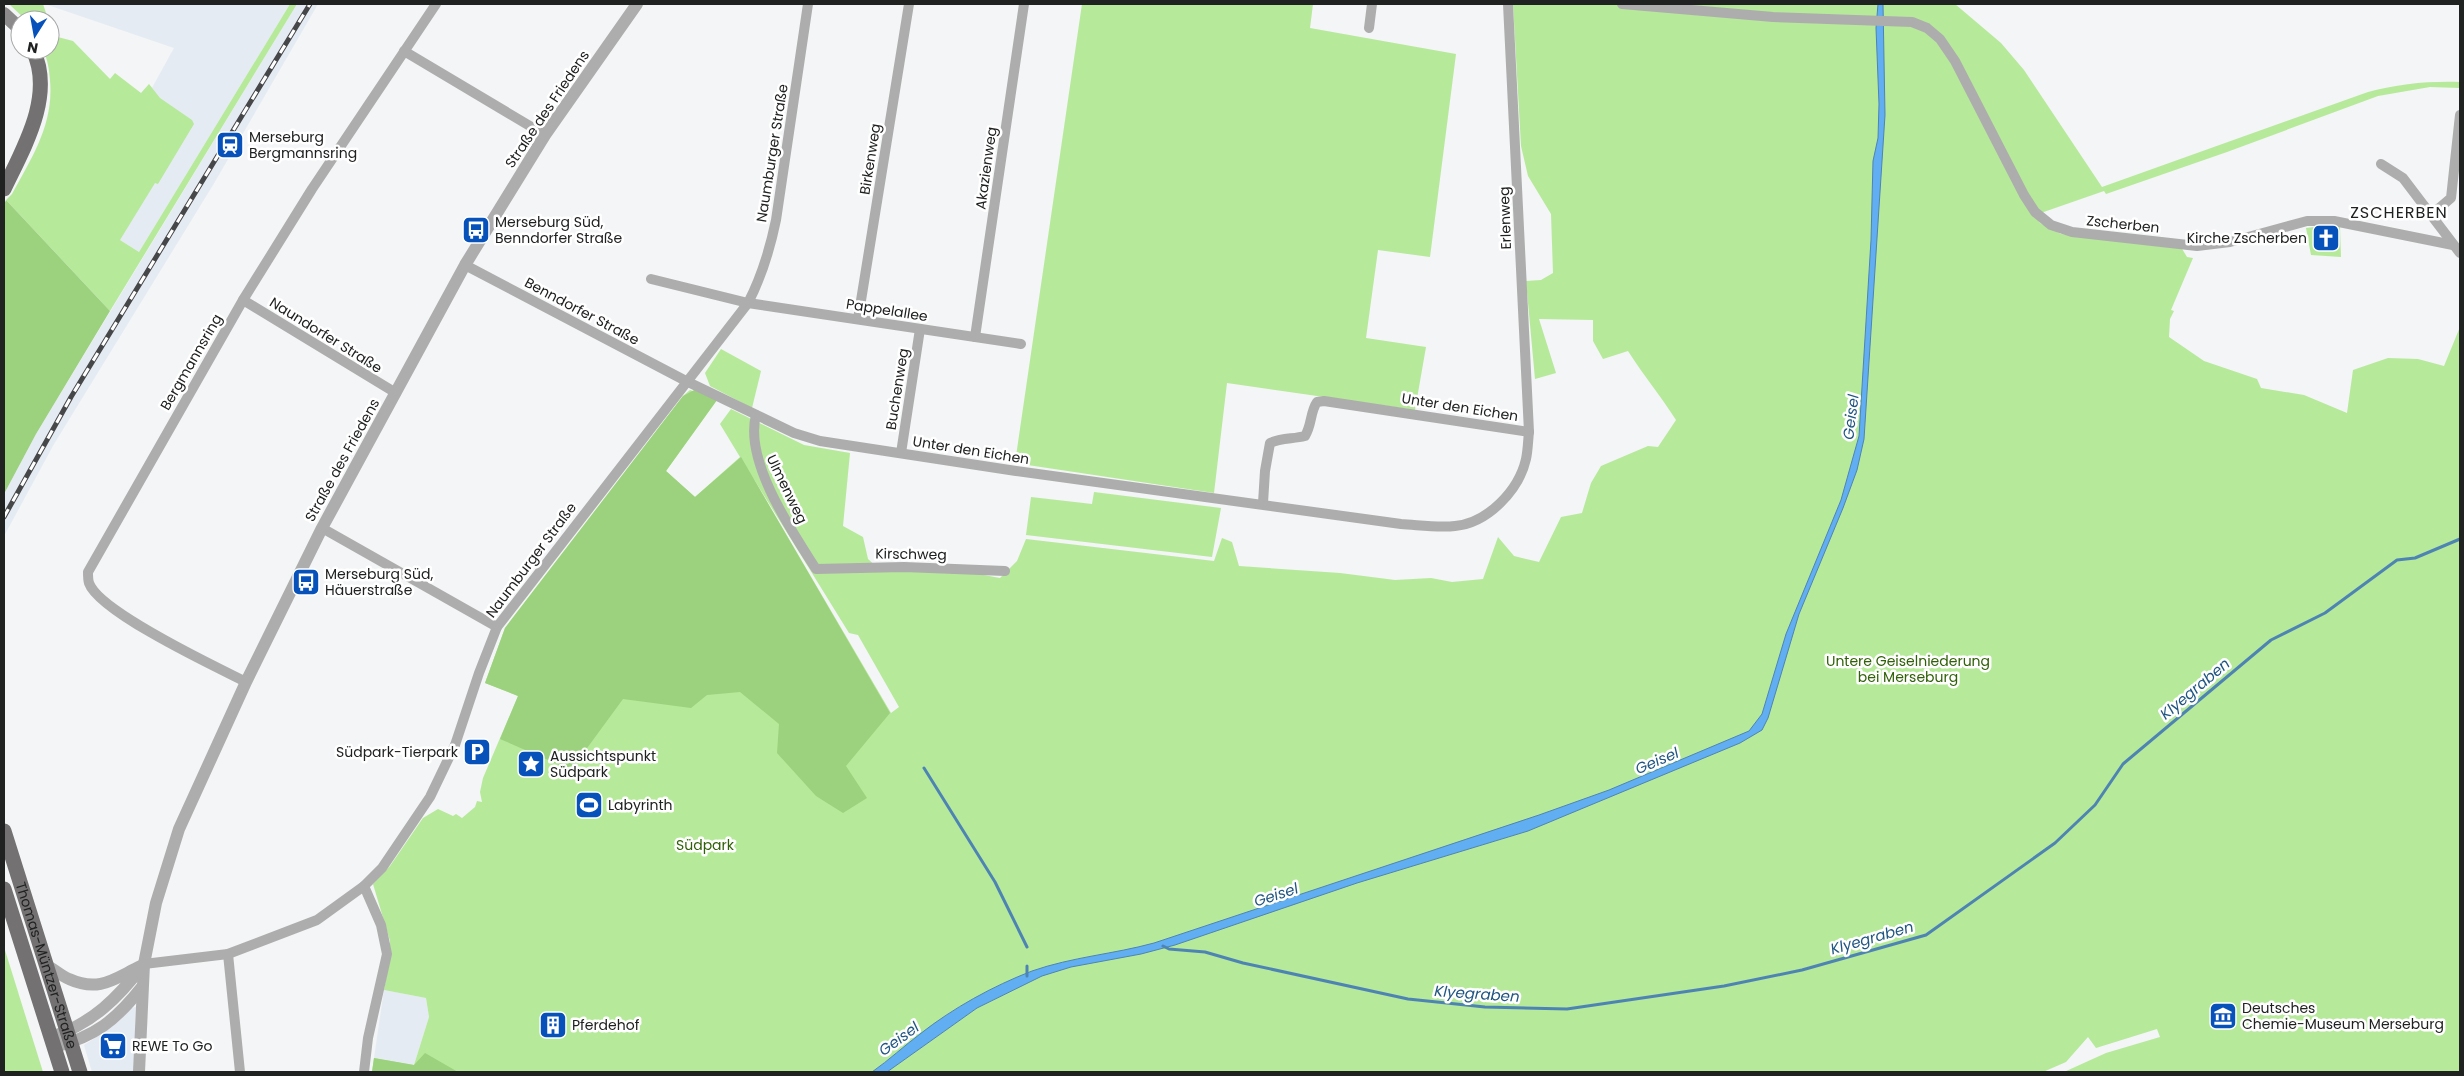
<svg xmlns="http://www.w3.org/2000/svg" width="2464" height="1076" viewBox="0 0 2464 1076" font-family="Poppins,sans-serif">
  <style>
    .built { fill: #e5ebf3 }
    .green { fill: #b6e99a; fill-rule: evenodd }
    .forest { fill: #9cd17e }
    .water { fill: #62aef2; stroke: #4e84b3 }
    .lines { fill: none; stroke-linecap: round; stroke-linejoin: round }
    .stream { stroke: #4e84b3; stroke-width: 3 }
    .minor { stroke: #aeadad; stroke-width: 10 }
    .tertiary { stroke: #aeadad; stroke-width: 12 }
    .secondary { stroke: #8c8a8a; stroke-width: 14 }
    .primary { stroke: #737171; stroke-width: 15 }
    .rail-casing { stroke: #464748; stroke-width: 5 }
    .rail { stroke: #fff; stroke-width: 3; stroke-dasharray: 9; stroke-linecap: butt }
    .labels { text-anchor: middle; stroke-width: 5; stroke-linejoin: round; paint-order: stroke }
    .street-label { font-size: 14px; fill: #202121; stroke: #fff }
    .poi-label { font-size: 14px; fill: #202121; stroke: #fff; text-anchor: start }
    .park-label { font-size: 14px; fill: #306007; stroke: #fff }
    .water-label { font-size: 15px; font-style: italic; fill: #205682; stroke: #fff }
    .quarter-label { font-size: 16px; letter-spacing: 1px; fill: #202121; stroke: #fff }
  </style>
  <rect width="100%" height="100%" fill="#f3f5f6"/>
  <g class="built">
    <polygon points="45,4 290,4 139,252 120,240 147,97 174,48"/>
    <polygon points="297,4 318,4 213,185 54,444 4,536 4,494 36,434"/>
    <polygon points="384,990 426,998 429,1017 414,1065 374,1058"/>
    <polygon points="136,1007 134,1072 92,1072 84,1045 103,1033 131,1008"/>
  </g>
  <g class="green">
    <polygon points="9,4 43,4 46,13 44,18 26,20"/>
    <path d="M290 4H297L110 311 6 200 12 194C32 157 54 124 50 80 49 69 48 60 43 50H50V35L73 41 110 79 115 73 141 93 149 84 160 98 192 120 194 124 158 184 155 183 120 240 139 252Z"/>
    <polygon points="1082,4 1313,4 1310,28 1456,54 1430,257 1378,250 1366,338 1426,347 1415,410 1227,383 1214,493 1015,463"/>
    <path d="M1513 4H1955L2001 43 2024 70 2102 187 2368 92C2398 84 2428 81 2460 82V88L2430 87 2378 96 2227 152 2106 194 2104 191 2035 215 2040 223 2061 234 2181 247 2187 257 2193 258 2171 310 2174 311 2170 319 2169 337 2204 361 2257 379 2261 388 2304 395 2347 413 2353 370 2388 358 2418 359 2444 366 2460 327V1072H2064L2106 1053 2160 1037 2157 1029 2096 1048 2088 1037 2066 1062 2043 1072H887L977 1008 1039 977 1038 970 973 999 946 1015 872 1072H372L374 1058 414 1065 429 1017 426 998 384 990 390 957V941L373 884 390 866 423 818 438 809 453 816 456 814 462 818 475 807 477 801 482 802 480 792 483 778 518 696 485 683 505 628 683 396 690 390 717 400 666 471 695 497 740 457 720 424 731 409 804 445 850 453 843 526 863 537 868 559 878 568H946L1000 578 1017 561 1026 539 1214 561 1222 538 1232 542 1239 566 1340 573 1395 580 1431 578 1452 582 1483 579 1498 537 1514 556 1539 562 1561 517 1582 513 1591 483 1601 466 1648 446 1658 447 1676 420C1661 396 1643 375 1628 351L1603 359 1593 341V320L1539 319 1556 373 1535 379 1526 281 1541 280 1553 273 1551 214 1528 176 1521 146ZM752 476 849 633 858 635 899 707 891 713Z"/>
    <polygon points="2330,225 2340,227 2341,257 2311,255 2306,228"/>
    <polygon points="721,349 761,371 752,408 710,386 705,373"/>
    <polygon points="1094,492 1221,508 1212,557 1026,535 1031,497 1092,504"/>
    <polygon points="4,947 43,1072 4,1072"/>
  </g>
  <g class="forest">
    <polygon points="6,200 110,311 36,434 4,494 4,205"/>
    <polygon points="696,389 717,400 666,471 695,497 741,457 890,713 846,766 867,798 843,813 816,796 777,753 779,724 740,692 707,695 691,708 623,699 571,770 500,739 518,696 485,683 505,628 683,396"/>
    <polygon points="425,1053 458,1072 372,1072 374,1058 414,1065"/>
  </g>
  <path class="water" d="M1878 4H1883L1885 115 1864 439 1857 470 1843 508 1799 614 1768 718 1762 730 1740 743 1528 831 1357 883 1175 945 1141 954 1071 967 1042 976 977 1008 887 1072H872C889 1060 904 1046 920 1034 953 1008 993 986 1032 971 1072 957 1114 954 1154 943L1539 815 1609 790 1749 731 1762 714 1786 634 1841 500 1859 436 1871 240 1873 161 1878 138 1879 104 1876 28Z"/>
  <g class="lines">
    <g class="stream">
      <polyline points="924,768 995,882 1027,947"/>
      <polyline points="1163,946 1169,949 1205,952 1243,963 1408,999 1485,1007 1567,1009 1724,986 1802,970 1926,935 2055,843 2095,805 2123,764 2271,640 2325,613 2397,560 2415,558 2460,539"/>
      <polyline points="1027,966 1027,976"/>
    </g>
    <g class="minor">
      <polyline points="1622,4 1773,17 1912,22 1927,28 1940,39 1955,61 2024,195 2035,212 2051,225 2072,232 2197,246 2230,242 2307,221 2334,221 2453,245"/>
      <polyline points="1369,28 1372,4"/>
      <polyline points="404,51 545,135"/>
      <polyline points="2381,164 2403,178 2460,253"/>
      <polyline points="2431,215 2451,198 2460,115"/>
      <path d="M465 265 686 381 794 433 820 441 1016 471 1401 524C1419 525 1438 528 1455 526 1488 523 1519 490 1526 459 1528 450 1528 440 1529 432L1508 4"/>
      <polyline points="651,279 748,303 1021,344"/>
      <polyline points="243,300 396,393"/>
      <polyline points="858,319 909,4"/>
      <polyline points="975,337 1024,4"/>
      <path d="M756 415C744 461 791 530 816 569L904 567 1005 571"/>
      <polyline points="901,453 920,329"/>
      <path d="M1263 503 1265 471 1270 443C1281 438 1293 439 1305 436 1312 425 1310 412 1317 402L1324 401 1529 432"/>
      <polyline points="322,528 497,627"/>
      <path d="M246 682C216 667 99 612 89 583 88 580 88 575 88 572L243 300 312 189 436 4"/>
      <polyline points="364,886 381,925 387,954 368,1038 364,1072"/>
      <polyline points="228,954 240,1072"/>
      <path d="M144 964 228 954 317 920 364 886 382 868 430 797 455 745 479 673 497 627 748 303C762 276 770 249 776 220L808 4"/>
    </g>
    <g class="tertiary">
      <path d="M46 965C54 969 61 976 69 979 100 993 115 978 141 966"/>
      <path d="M51 1037C92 1024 118 998 144 964"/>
      <path d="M54 1047C95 1037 116 1020 142 987"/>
      <polyline points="139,1072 144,964 156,903 179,829 246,682 322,528 465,265 545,135 637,4"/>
    </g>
    <polyline class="secondary" points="4,14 20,29"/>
    <g class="primary">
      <path d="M4 189C23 149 55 96 33 50"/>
      <path id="s1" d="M4 831 80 1072"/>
      <polyline points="4,889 62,1072"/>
    </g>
    <g class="rail-casing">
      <polyline id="rail" points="4,517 71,397 310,4"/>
    </g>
    <use href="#rail" class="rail"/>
  </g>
  <defs>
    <g id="station-square" transform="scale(1.4375)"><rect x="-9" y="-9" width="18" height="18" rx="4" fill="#0751bb" stroke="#fff"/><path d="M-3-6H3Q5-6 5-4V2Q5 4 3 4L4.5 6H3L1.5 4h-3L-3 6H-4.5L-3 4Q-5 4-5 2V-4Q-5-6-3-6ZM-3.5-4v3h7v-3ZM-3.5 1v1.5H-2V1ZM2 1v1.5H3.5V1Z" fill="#fff"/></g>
    <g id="bus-square" transform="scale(1.4375)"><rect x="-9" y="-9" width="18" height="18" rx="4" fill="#0751bb" stroke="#fff"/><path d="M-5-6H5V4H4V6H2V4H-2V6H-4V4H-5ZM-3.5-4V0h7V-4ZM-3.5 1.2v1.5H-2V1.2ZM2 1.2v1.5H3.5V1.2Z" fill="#fff"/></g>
    <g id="church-square" transform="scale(1.4375)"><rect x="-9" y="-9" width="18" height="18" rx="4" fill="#0751bb" stroke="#fff"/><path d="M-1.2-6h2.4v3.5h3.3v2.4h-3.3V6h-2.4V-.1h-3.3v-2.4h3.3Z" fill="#fff"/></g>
    <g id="parking-square" transform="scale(1.4375)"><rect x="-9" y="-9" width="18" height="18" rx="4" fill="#0751bb" stroke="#fff"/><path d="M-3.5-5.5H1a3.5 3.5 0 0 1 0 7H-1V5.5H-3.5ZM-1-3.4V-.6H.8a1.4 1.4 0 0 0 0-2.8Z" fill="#fff"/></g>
    <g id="sight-square" transform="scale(1.4375)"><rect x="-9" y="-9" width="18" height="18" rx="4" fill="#0751bb" stroke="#fff"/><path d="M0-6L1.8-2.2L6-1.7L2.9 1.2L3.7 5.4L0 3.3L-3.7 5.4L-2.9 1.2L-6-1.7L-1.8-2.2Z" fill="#fff"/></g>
    <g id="stadium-square" transform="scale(1.4375)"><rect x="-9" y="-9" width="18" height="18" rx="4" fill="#0751bb" stroke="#fff"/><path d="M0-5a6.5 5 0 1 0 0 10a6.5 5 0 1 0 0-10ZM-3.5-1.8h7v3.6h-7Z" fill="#fff"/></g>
    <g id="museum-square" transform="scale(1.4375)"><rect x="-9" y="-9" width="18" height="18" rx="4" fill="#0751bb" stroke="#fff"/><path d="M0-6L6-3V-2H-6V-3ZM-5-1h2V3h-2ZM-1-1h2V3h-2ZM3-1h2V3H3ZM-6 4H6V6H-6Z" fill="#fff"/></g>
    <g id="building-square" transform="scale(1.4375)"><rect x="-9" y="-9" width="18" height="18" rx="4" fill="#0751bb" stroke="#fff"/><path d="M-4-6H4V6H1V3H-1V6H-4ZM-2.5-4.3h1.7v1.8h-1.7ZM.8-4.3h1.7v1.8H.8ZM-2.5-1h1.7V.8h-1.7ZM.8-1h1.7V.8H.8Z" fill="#fff"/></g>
    <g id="supermarket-square" transform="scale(1.4375)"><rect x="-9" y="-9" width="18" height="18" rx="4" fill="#0751bb" stroke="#fff"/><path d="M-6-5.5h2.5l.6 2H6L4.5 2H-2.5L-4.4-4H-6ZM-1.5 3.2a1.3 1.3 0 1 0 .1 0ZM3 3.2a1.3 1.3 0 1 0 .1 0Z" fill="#fff"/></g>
  </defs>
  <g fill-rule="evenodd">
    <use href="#station-square" x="230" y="145"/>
    <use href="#bus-square" x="476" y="230"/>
    <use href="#church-square" x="2326" y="238"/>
    <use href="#bus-square" x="306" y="582"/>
    <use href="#parking-square" x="477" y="752"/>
    <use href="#sight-square" x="531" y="764"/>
    <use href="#stadium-square" x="589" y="805"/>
    <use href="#museum-square" x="2223" y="1016"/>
    <use href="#building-square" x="553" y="1025"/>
    <use href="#supermarket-square" x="113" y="1046"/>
  </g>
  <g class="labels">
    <g class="street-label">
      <text transform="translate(547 109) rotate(-56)" y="5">Straße des Friedens</text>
      <text transform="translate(772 153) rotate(-81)" y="5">Naumburger Straße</text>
      <text transform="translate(870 159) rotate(-81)" y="5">Birkenweg</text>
      <text transform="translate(986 168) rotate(-82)" y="5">Akazienweg</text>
      <text transform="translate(1505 218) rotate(-92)" y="5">Erlenweg</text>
      <text transform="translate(2123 224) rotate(6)" y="5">Zscherben</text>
      <text transform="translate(887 310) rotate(9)" y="5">Pappelallee</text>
      <text transform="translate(582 311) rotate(28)" y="5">Benndorfer Straße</text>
      <text transform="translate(326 335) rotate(32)" y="5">Naundorfer Straße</text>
      <text transform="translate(191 362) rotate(-60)" y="5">Bergmannsring</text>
      <text transform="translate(897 389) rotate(-81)" y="5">Buchenweg</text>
      <text transform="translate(1460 407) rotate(9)" y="5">Unter den Eichen</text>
      <text transform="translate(971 450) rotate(9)" y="5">Unter den Eichen</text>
      <text transform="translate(342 460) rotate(-61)" y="5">Straße des Friedens</text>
      <text transform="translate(787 489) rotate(64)" y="5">Ulmenweg</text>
      <text transform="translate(911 554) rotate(1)" y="5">Kirschweg</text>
      <text transform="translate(531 560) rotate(-53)" y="5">Naumburger Straße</text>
      <text dy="5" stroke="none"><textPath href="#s1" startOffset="141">Thomas-Müntzer-Straße</textPath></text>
    </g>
    <g class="poi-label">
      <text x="249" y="142">Merseburg<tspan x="249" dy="16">Bergmannsring</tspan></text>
      <text x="495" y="227">Merseburg Süd,<tspan x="495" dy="16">Benndorfer Straße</tspan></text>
      <text x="2307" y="243" text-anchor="end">Kirche Zscherben</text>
      <text x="325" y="579">Merseburg Süd,<tspan x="325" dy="16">Häuerstraße</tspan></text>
      <text x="458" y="757" text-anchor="end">Südpark-Tierpark</text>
      <text x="550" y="761">Aussichtspunkt<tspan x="550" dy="16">Südpark</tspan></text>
      <text x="608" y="810">Labyrinth</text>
      <text x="2242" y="1013">Deutsches<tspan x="2242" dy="16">Chemie-Museum Merseburg</tspan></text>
      <text x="572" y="1030">Pferdehof</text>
      <text x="132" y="1051">REWE To Go</text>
    </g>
    <g class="park-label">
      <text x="1908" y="666">Untere Geiselniederung<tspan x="1908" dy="16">bei Merseburg</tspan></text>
      <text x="705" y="850">Südpark</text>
    </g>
    <g class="water-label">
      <text transform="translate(1851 417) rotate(-83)" y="5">Geisel</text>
      <text transform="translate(2195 689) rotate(-40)" y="5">Klyegraben</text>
      <text transform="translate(1657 761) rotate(-23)" y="5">Geisel</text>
      <text transform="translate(1276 895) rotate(-18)" y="5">Geisel</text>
      <text transform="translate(1872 938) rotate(-16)" y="5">Klyegraben</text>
      <text transform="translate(1477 994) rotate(4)" y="5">Klyegraben</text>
      <text transform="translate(899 1039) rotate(-36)" y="5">Geisel</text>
    </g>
    <g class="quarter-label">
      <text x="2399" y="218">ZSCHERBEN</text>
    </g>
  </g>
  <rect width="2464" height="1076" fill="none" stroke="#202121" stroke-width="10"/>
  <g transform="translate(35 35) rotate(191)"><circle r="24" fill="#ffffff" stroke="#a6a6a6"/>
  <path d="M0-4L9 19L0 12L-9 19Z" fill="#0751bb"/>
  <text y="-8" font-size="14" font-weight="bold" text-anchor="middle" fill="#202121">N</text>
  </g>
</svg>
